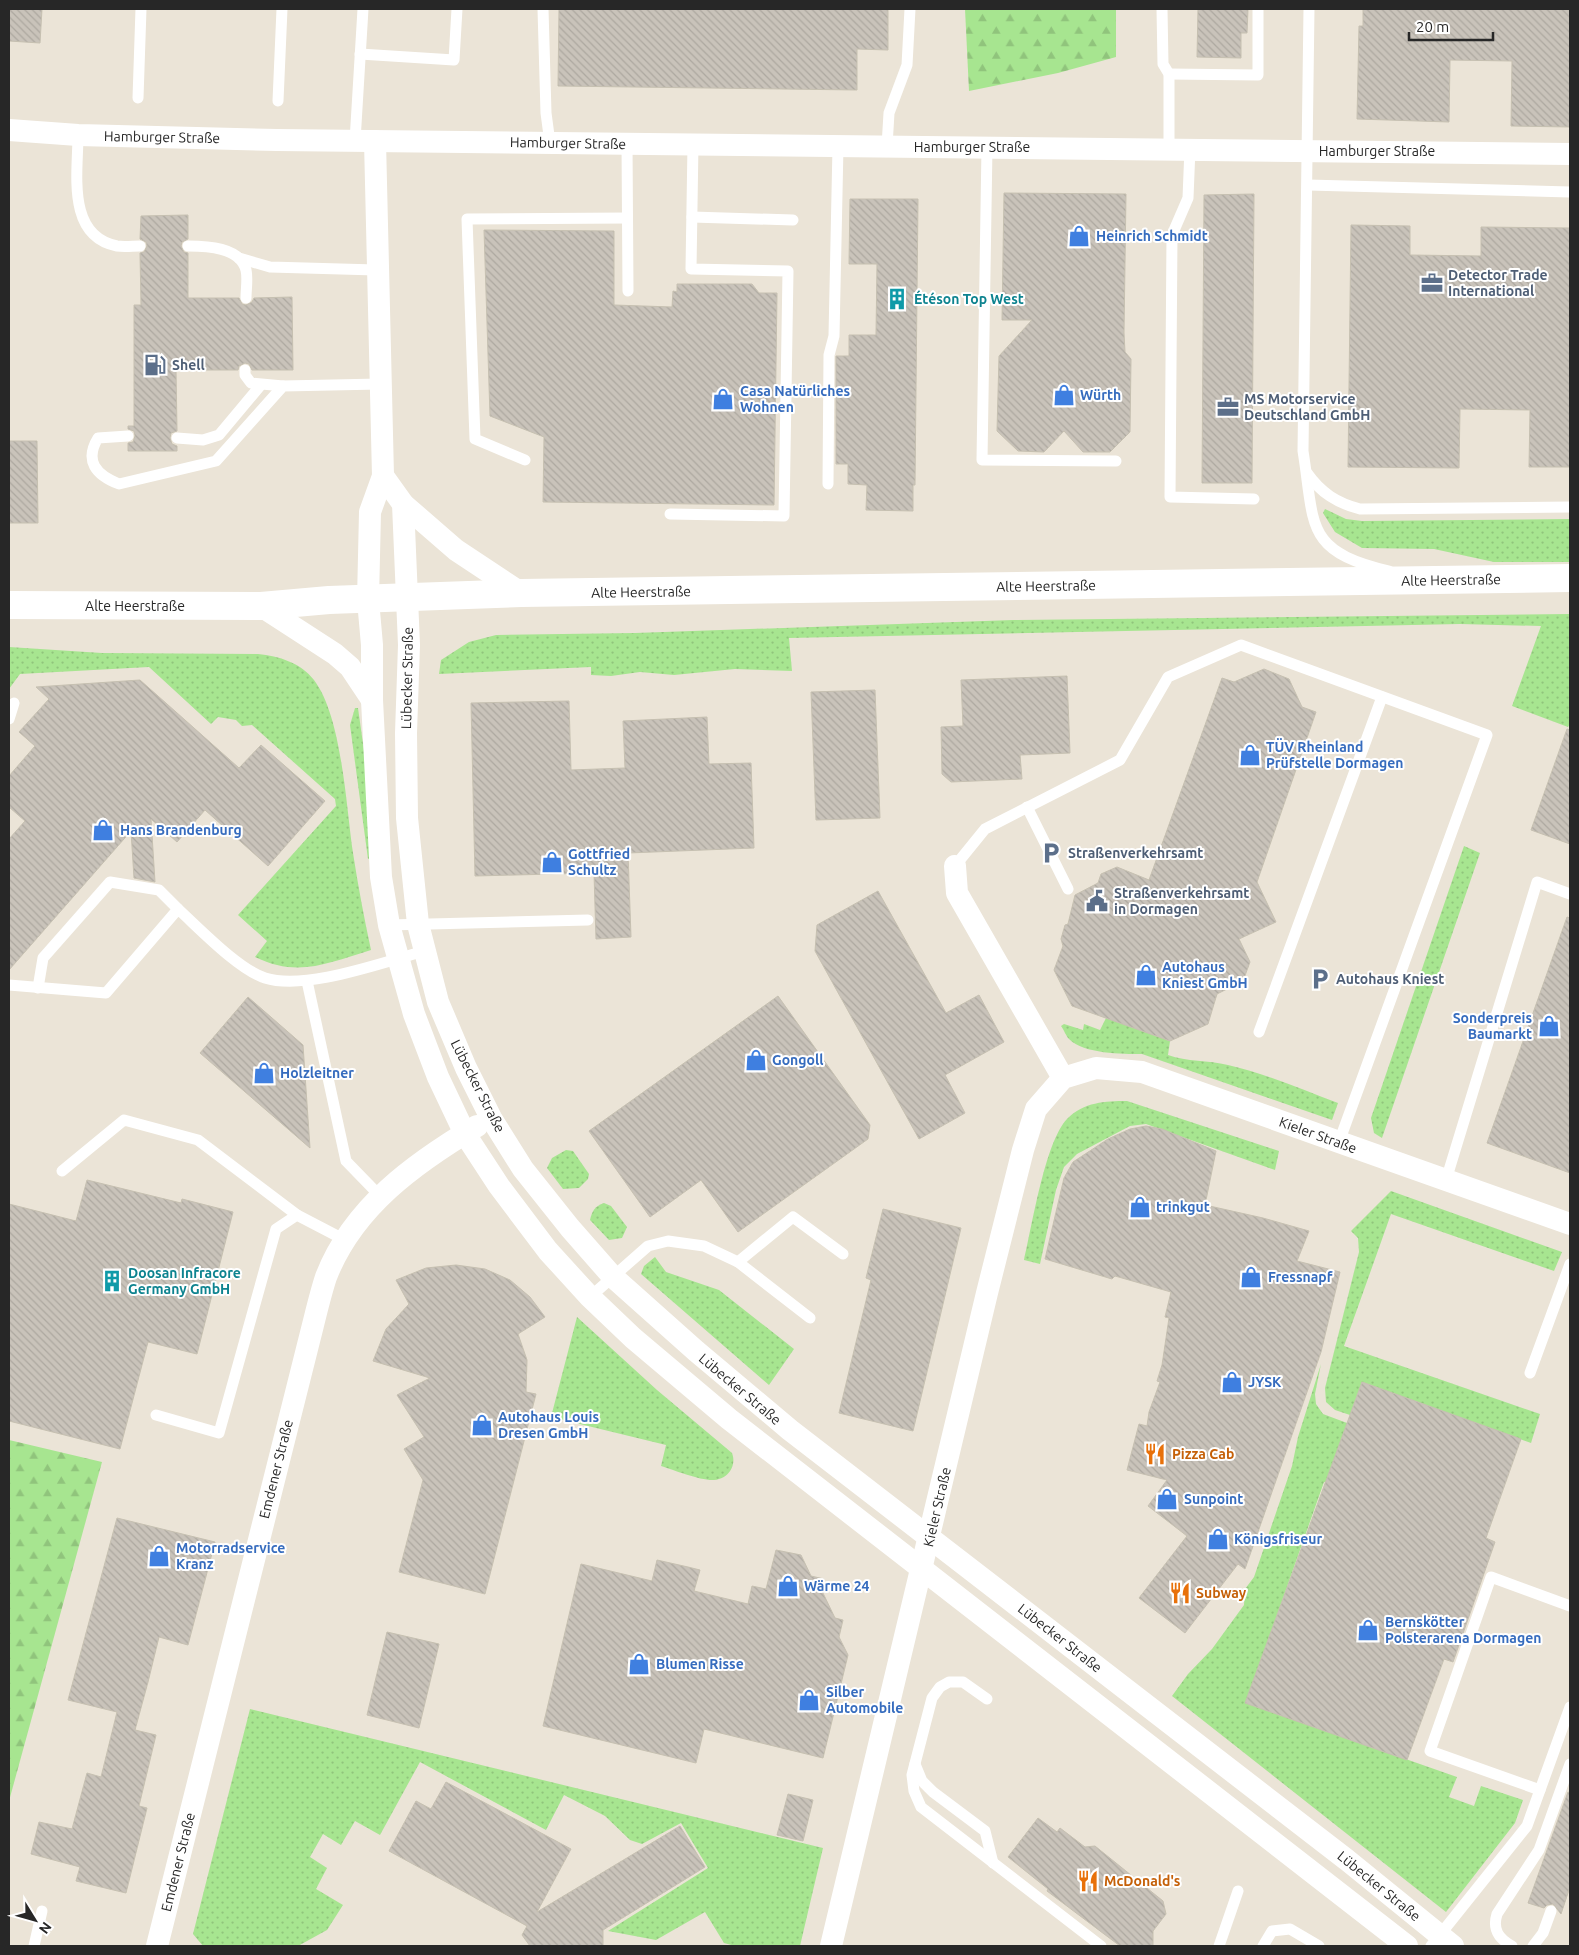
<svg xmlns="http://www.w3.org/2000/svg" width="1579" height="1955" viewBox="0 0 1579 1955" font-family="Ubuntu,sans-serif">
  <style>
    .grass { fill: url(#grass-dots) }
    .forest { fill: url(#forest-firs) }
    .building { fill: url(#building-back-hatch); stroke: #c6c0b1 }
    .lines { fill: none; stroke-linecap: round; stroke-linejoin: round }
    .lane { stroke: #fff; stroke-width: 11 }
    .street { stroke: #fff; stroke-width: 22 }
    .secondary { stroke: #fff; stroke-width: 28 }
    .labels { text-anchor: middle; stroke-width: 4; stroke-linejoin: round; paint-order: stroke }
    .street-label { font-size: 14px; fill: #272727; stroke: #fff }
    .shop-label { font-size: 14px; font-weight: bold; fill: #366cbe; stroke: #fff; text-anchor: start }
    .service-label { font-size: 14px; font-weight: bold; fill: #4e5e75; stroke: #fff; text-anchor: start }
    .culture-label { font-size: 14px; font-weight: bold; fill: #0d838f; stroke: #fff; text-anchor: start }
    .food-label { font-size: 14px; font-weight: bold; fill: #c56008; stroke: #fff; text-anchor: start }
  </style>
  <defs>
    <pattern id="grass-dots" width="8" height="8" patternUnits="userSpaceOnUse" patternTransform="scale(1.25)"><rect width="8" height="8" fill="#a7e590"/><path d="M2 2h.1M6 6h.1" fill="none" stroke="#90c47c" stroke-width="1.8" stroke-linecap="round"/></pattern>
    <pattern id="forest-firs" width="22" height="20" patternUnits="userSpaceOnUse" patternTransform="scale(1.25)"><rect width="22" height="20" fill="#a7e590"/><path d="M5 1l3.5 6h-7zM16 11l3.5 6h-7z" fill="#90c47c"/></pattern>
    <pattern id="building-back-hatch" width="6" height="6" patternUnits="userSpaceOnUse" patternTransform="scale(1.25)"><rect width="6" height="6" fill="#c9c3ba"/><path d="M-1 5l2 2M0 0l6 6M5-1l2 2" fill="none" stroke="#ada8a0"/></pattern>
  </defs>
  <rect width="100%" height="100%" fill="#ebe4d7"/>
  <g class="grass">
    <polygon points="1325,509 1346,519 1362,521 1570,519 1570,562 1494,562 1434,549 1362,548 1335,532 1323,513"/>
    <polygon points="1570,614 1570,724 1568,727 1512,706 1541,626 1460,624 789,638 792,671 735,669 674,675 640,672 611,676 591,675 591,667 439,674 441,660 469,642 496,635 635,633 1013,620"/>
    <path d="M9 647 102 653 258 654C279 656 301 663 314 680 342 717 346 806 353 853 358 885 364 918 371 950 328 963 298 978 255 957L267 941 238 915 336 806 335 799 252 725 242 726 236 720 218 717 211 724 149 667 20 674 9 689Z"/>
    <polygon points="355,708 358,708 365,758 372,858 368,859 350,725"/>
    <polygon points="1464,846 1480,853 1382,1138 1374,1133 1371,1118"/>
    <path d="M1106 1018 1170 1041 1168 1055C1187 1062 1208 1060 1228 1065 1264 1073 1303 1090 1338 1103L1332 1120 1142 1054C1122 1054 1084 1054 1069 1039 1066 1036 1064 1030 1061 1026L1064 1024 1083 1030 1084 1024 1100 1030Z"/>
    <path d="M1127 1101 1279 1151 1275 1170 1146 1124 1130 1126 1077 1154 1064 1167 1056 1190 1040 1264 1024 1260C1032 1227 1045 1142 1067 1119 1084 1102 1105 1101 1127 1101Z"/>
    <polygon points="566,1150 573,1151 589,1174 588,1179 579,1188 563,1189 547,1168 552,1158"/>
    <polygon points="1391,1191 1562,1252 1554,1271 1391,1214 1344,1346 1540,1414 1531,1443 1362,1382 1350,1415 1335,1410 1326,1402 1325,1388 1359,1252 1358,1238 1351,1231"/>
    <path d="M604 1203 611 1206 627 1227 622 1238 609 1240 590 1220C592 1211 595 1206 604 1203Z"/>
    <polygon points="655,1257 666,1272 719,1290 794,1349 769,1385 641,1274 644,1266"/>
    <path d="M577 1317 657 1390 732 1453C737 1466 728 1479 714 1480 701 1481 674 1470 661 1466L666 1445 551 1417Z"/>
    <polygon points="1321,1364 1315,1394 1316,1404 1323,1414 1347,1423 1434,1520 1324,1482 1246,1703 1457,1777 1449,1797 1474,1806 1481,1786 1523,1800 1515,1823 1446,1912 1172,1696 1188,1674 1212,1649 1244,1605 1245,1589 1254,1577 1292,1466 1298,1437"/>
    <polygon points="250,1709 823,1848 800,1946 735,1946 724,1943 705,1912 656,1940 608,1931 708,1868 681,1823 642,1844 630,1840 605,1816 564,1795 546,1830 420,1762 380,1835 355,1821 341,1845 323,1834 310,1857 327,1868 316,1889 343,1905 327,1930 298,1946 203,1946 193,1934"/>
  </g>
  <g class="forest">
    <polygon points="965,9 1116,9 1116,57 1058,73 969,91"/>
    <polygon points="9,1440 102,1462 9,1801"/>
  </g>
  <g class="building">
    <polygon points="9,9 42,9 40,43 9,41"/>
    <polygon points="559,9 888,9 888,50 857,49 857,90 558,86"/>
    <polygon points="1198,9 1248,9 1247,33 1241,33 1241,58 1197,57"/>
    <polygon points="1363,9 1570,9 1570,127 1511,126 1512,61 1450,60 1449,122 1357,119 1359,26 1363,26"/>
    <polygon points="1004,193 1126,194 1124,333 1125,352 1131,359 1130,432 1110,452 1083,452 1064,431 1044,452 1018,451 997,431 999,356 1032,320 1002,320"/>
    <polygon points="1254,194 1252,483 1202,483 1204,195"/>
    <polygon points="850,199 918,199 915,485 913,485 913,511 866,510 867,485 848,484 848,464 836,464 836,356 849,356 849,335 876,335 877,264 849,264"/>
    <polygon points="188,215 188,239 182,242 181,246 184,252 188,253 188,298 239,298 242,304 246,305 252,302 254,298 292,297 293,370 252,370 249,364 245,363 239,366 238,370 176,370 177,431 171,433 170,438 172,444 177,446 177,451 128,451 128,443 133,442 135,436 134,431 128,429 128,426 134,426 134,305 141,305 140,253 144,252 147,246 146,242 140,239 141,216"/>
    <polygon points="1351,225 1410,226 1410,255 1481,256 1481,227 1570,228 1570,467 1529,467 1530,410 1460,409 1459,468 1348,467"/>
    <polygon points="484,230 614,231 614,305 672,307 673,291 677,292 677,284 752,284 759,293 777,293 774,505 543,502 544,437 490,416"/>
    <polygon points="9,441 37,441 38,523 9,523"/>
    <polygon points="1264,669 1289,679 1302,707 1316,712 1257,882 1276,922 1239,939 1250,962 1243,981 1217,994 1208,1024 1170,1041 1072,1006 1054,970 1063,946 1061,939 1065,925 1068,924 1075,895 1098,883 1101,874 1117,867 1149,880 1222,678 1234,682"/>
    <polygon points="1067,676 1070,753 1020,755 1022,779 951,782 942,774 941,727 963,726 961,680"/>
    <polygon points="140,680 239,768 261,745 325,801 268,866 205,810 177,842 151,819 155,882 134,878 131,831 9,970 9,839 25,821 9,807 9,776 35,746 19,732 49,699 36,687"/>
    <polygon points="875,690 880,818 816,820 811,692"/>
    <polygon points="569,701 571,770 625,768 623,721 707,717 709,764 751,763 754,848 628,853 631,937 596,939 594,873 475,876 471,703"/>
    <polygon points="1567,729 1570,730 1570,844 1531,830"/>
    <polygon points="878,891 946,1013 979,995 1004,1042 945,1075 965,1113 919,1139 815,951 817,925"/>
    <polygon points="1567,917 1570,918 1570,1173 1487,1143"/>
    <polygon points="778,996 870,1125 868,1139 738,1232 701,1180 650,1217 589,1131"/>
    <polygon points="248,997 303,1045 310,1148 200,1053"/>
    <polygon points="1146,1126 1162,1129 1216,1151 1205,1205 1263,1218 1309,1231 1297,1261 1340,1272 1321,1352 1245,1569 1238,1564 1185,1633 1139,1598 1187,1536 1148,1506 1167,1480 1127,1470 1139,1424 1147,1426 1149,1412 1160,1382 1157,1381 1162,1365 1169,1318 1165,1317 1171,1292 1115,1276 1112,1279 1045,1259 1064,1178 1073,1162 1108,1139 1130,1129"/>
    <polygon points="87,1180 181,1203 182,1199 233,1212 197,1354 148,1342 120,1449 9,1421 9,1204 76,1221"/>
    <polygon points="883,1209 961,1228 913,1431 839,1413 871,1280 866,1278"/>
    <polygon points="456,1265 485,1269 510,1280 530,1297 545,1317 518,1334 527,1360 526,1392 536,1394 485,1594 399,1572 423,1480 404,1449 424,1437 397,1395 430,1378 373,1361 386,1329 409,1304 396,1280 426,1268"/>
    <polygon points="1362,1382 1521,1439 1486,1538 1495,1542 1453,1662 1444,1659 1407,1760 1245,1703"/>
    <polygon points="117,1518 215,1542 188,1645 159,1637 148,1682 135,1730 156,1735 139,1806 147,1808 126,1893 76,1881 80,1867 31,1854 39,1822 72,1829 87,1773 101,1777 117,1712 68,1700"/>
    <polygon points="776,1550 801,1555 811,1576 824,1579 821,1589 835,1618 843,1620 839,1637 848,1655 823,1758 704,1729 696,1763 543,1726 581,1564 652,1581 657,1560 688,1567 700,1570 694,1591 748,1604 752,1586 766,1589"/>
    <polygon points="387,1632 439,1644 419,1728 367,1715"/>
    <polygon points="446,1782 571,1849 537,1912 680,1826 705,1867 603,1930 603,1946 530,1946 522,1935 527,1926 389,1851 416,1801 431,1809"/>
    <polygon points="1568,1792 1570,1793 1570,1887 1561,1914 1553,1904 1547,1905 1544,1908 1528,1903"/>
    <polygon points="788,1794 813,1800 803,1841 777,1835"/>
    <polygon points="1038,1818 1057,1832 1060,1828 1085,1847 1095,1846 1163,1901 1166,1914 1153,1931 1153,1946 1120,1946 1047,1891 1048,1889 1008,1857"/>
  </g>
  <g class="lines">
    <g class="lane">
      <polyline points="543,9 546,113 550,143"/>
      <polyline points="1162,9 1163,64 1169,74 1169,148"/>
      <path d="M1309 9 1303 451C1315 526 1304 551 1389 571"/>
      <polyline points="360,54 454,60 457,9"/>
      <polyline points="1169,74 1258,75 1258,9"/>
      <polyline points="138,98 141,9"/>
      <polyline points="278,101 282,9"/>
      <path d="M78 135C78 172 66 236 117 246 124 247 133 246 140 246"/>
      <polyline points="355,141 363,9"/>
      <polyline points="627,144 628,291"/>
      <polyline points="887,146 889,113 907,65 910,9"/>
      <polyline points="987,147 982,460 1116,461"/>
      <polyline points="1190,148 1188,198 1172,235 1170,497 1254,499"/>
      <polyline points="1308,185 1570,192"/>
      <polyline points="692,217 793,220"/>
      <path d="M188 246C206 246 240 247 246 270 248 278 246 289 246 298"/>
      <polyline points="239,258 270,267 376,270"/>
      <polyline points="245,370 245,375 251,383 283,386"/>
      <path d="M128 436 98 438C84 461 96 475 119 484L216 461 283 386 380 384"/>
      <polyline points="177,438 203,440 219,435 260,386"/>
      <polyline points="525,460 475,439 467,219 627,218"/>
      <path d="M1307 473C1321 493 1337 503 1360 509L1570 507"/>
      <polyline points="828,484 829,355 834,336 838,146"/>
      <polyline points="670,514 784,516 788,271 691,269 693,144"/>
      <polyline points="9,719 14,703"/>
      <polyline points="1027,807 1068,889"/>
      <polyline points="955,866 985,829 1120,760 1168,677 1241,645 1487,735 1339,1142"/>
      <polyline points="389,925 588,920"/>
      <polyline points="307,981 346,1161 380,1196"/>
      <path d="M9 985 106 993 178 909C200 929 238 969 265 978 306 991 383 962 425 951"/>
      <polyline points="38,988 43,958 110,882 159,890 178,909"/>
      <polyline points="1259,1032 1382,697"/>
      <polyline points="62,1171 124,1120 198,1140 297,1215 345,1240"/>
      <polyline points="1446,1180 1537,882 1570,894"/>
      <polyline points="738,1262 793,1217 843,1254"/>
      <polyline points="590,1297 648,1246 668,1241 704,1246 738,1262 810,1318"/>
      <polyline points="1530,1373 1570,1264"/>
      <polyline points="156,1415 219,1433 276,1229 297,1215"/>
      <polyline points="987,1699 963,1682 949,1682 940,1687 932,1698 912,1775 914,1791 921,1807 1101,1946"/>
      <polyline points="915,1764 922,1781 933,1792 985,1831 993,1863"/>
      <polyline points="1540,1790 1430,1751 1491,1577 1570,1606"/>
      <polyline points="34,1946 42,1911"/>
      <polyline points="1219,1946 1238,1891"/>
      <polyline points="1263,1946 1272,1931 1290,1929 1319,1946"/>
      <polyline points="1431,1946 1527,1826 1570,1707"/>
      <path d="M1512 1946C1499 1939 1492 1930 1497 1914L1539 1850 1570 1764"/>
      <polyline points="1533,1946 1543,1933 1551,1911"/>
    </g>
    <g class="street">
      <polyline points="9,130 78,135 277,140 1570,154"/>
      <polyline points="375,141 383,476 370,512 368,600 372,645 372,700 381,877 389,925 414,1014 438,1077 465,1134 499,1186 548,1251 590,1297 633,1338 729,1419 1407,1946"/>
      <polyline points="383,476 403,504 409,645 406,733 407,818 418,924 438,1002 466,1068 491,1118 523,1169 570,1228 613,1277 696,1351 790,1430 1347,1860 1453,1946"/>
      <polyline points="403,504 456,550 521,593"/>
      <polyline points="261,606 335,654 350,667 372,700"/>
      <polyline points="955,866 957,893 1063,1078"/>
      <path d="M157 1946 313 1325C317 1309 321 1292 326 1277 353 1207 415 1163 477 1126"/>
      <polyline points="831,1946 987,1293 1023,1150 1036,1109 1063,1078 1096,1068 1142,1072 1570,1224"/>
    </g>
    <polyline class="secondary" points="9,605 261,606 329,600 521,593 1570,578"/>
  </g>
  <defs>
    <g id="shop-bare" transform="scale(1.725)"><path d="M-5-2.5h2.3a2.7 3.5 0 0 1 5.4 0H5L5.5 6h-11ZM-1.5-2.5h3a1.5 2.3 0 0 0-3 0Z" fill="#3f7fe0" stroke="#fff" stroke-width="2.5" paint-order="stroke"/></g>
    <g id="office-bare" transform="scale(1.725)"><path d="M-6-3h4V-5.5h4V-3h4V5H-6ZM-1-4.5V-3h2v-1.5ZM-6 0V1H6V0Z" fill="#5c6f8a" stroke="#fff" stroke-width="2.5" paint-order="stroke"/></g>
    <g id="building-bare" transform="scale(1.725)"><path d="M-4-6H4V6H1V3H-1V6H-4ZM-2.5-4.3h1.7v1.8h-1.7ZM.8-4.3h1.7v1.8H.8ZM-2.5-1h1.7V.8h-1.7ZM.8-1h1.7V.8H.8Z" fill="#0f9aa8" stroke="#fff" stroke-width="2.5" paint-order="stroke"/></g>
    <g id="fuel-bare" transform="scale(1.725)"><path d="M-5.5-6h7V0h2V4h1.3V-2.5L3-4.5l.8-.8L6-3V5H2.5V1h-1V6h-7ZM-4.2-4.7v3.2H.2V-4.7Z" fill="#5c6f8a" stroke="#fff" stroke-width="2.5" paint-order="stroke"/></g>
    <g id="parking-bare" transform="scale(1.725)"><path d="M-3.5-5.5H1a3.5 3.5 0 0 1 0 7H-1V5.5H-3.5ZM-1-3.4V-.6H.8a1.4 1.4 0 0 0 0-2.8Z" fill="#5c6f8a" stroke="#fff" stroke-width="2.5" paint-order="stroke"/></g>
    <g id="civic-bare" transform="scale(1.725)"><path d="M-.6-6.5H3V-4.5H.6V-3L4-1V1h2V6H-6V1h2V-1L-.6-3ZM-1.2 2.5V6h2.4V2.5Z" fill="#5c6f8a" stroke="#fff" stroke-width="2.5" paint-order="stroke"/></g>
    <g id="restaurant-bare" transform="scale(1.725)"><path d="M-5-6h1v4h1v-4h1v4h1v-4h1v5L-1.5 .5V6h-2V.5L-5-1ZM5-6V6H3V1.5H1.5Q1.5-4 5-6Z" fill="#e8710a" stroke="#fff" stroke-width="2.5" paint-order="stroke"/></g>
  </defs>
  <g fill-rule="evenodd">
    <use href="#shop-bare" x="1079" y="236"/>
    <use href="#office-bare" x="1432" y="283"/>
    <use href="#building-bare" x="897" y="299"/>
    <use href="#fuel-bare" x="155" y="365"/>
    <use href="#shop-bare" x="1064" y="395"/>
    <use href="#shop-bare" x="723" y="399"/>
    <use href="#office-bare" x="1228" y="407"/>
    <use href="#shop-bare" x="1250" y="755"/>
    <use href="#shop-bare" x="103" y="830"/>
    <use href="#parking-bare" x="1051" y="853"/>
    <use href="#shop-bare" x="552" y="862"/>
    <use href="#civic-bare" x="1097" y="901"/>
    <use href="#shop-bare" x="1146" y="975"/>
    <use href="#parking-bare" x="1320" y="979"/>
    <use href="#shop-bare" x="1549" y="1026"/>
    <use href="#shop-bare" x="756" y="1060"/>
    <use href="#shop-bare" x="264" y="1073"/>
    <use href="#shop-bare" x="1140" y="1207"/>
    <use href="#shop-bare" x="1251" y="1277"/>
    <use href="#building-bare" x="112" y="1281"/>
    <use href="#shop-bare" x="1232" y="1382"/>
    <use href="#shop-bare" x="482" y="1425"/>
    <use href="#restaurant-bare" x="1155" y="1454"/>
    <use href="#shop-bare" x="1167" y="1499"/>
    <use href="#shop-bare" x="1218" y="1539"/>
    <use href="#shop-bare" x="159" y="1556"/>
    <use href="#shop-bare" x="788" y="1586"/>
    <use href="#restaurant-bare" x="1180" y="1593"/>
    <use href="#shop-bare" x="1368" y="1630"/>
    <use href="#shop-bare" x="639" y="1664"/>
    <use href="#shop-bare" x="809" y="1700"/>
    <use href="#restaurant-bare" x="1088" y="1881"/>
  </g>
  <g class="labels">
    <g class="street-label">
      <text transform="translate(162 137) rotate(1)" y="5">Hamburger Straße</text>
      <text transform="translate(568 143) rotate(1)" y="5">Hamburger Straße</text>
      <text x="972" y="152">Hamburger Straße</text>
      <text x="1377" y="156">Hamburger Straße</text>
      <text transform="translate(1451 580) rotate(-1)" y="5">Alte Heerstraße</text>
      <text transform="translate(1046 586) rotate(-1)" y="5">Alte Heerstraße</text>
      <text transform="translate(641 592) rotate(-1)" y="5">Alte Heerstraße</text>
      <text x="135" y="611">Alte Heerstraße</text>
      <text transform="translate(407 678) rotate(-89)" y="5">Lübecker Straße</text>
      <text transform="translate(478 1086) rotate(63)" y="5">Lübecker Straße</text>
      <text transform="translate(1318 1135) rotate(20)" y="5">Kieler Straße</text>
      <text transform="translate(740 1389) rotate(40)" y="5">Lübecker Straße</text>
      <text transform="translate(276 1469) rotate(-76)" y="5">Emdener Straße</text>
      <text transform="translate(937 1507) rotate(-77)" y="5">Kieler Straße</text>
      <text transform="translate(1060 1638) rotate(38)" y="5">Lübecker Straße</text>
      <text transform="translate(178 1862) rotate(-76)" y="5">Emdener Straße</text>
      <text transform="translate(1379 1886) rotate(39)" y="5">Lübecker Straße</text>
    </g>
    <g class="shop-label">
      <text x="1096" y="241">Heinrich Schmidt</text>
      <text x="740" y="396">Casa Natürliches<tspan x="740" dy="16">Wohnen</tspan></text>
      <text x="1080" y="400">Würth</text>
      <text x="1266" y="752">TÜV Rheinland<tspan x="1266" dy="16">Prüfstelle Dormagen</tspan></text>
      <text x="120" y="835">Hans Brandenburg</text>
      <text x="568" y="859">Gottfried<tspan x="568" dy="16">Schultz</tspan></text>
      <text x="1162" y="972">Autohaus<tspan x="1162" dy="16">Kniest GmbH</tspan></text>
      <text x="1532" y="1023" text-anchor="end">Sonderpreis<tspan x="1532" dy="16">Baumarkt</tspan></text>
      <text x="772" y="1065">Gongoll</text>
      <text x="280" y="1078">Holzleitner</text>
      <text x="1156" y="1212">trinkgut</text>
      <text x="1268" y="1282">Fressnapf</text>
      <text x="1248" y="1387">JYSK</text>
      <text x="498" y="1422">Autohaus Louis<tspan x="498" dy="16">Dresen GmbH</tspan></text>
      <text x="1184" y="1504">Sunpoint</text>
      <text x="1234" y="1544">Königsfriseur</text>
      <text x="176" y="1553">Motorradservice<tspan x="176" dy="16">Kranz</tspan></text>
      <text x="804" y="1591">Wärme 24</text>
      <text x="1385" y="1627">Bernskötter<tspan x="1385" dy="16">Polsterarena Dormagen</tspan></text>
      <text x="656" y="1669">Blumen Risse</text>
      <text x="826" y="1697">Silber<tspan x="826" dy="16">Automobile</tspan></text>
    </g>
    <g class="service-label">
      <text x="1448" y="280">Detector Trade<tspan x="1448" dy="16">International</tspan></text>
      <text x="172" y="370">Shell</text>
      <text x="1244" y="404">MS Motorservice<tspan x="1244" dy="16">Deutschland GmbH</tspan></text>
      <text x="1068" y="858">Straßenverkehrsamt</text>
      <text x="1114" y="898">Straßenverkehrsamt<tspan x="1114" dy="16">in Dormagen</tspan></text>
      <text x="1336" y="984">Autohaus Kniest</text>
    </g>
    <g class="culture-label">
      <text x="914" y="304">Étéson Top West</text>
      <text x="128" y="1278">Doosan Infracore<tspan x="128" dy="16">Germany GmbH</tspan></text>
    </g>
    <g class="food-label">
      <text x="1172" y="1459">Pizza Cab</text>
      <text x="1196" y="1598">Subway</text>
      <text x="1104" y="1886">McDonald's</text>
    </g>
  </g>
  <rect width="1579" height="1955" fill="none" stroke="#272727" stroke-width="20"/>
  <g transform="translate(35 1920) rotate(127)" stroke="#ffffff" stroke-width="4" paint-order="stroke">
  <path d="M0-4L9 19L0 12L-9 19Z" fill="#272727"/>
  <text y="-8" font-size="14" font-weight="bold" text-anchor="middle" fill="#272727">N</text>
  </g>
  <path d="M1409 32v8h84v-8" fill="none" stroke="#272727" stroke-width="2.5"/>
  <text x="1416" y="32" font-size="15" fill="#272727" stroke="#ffffff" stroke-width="4" paint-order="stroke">20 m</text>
</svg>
